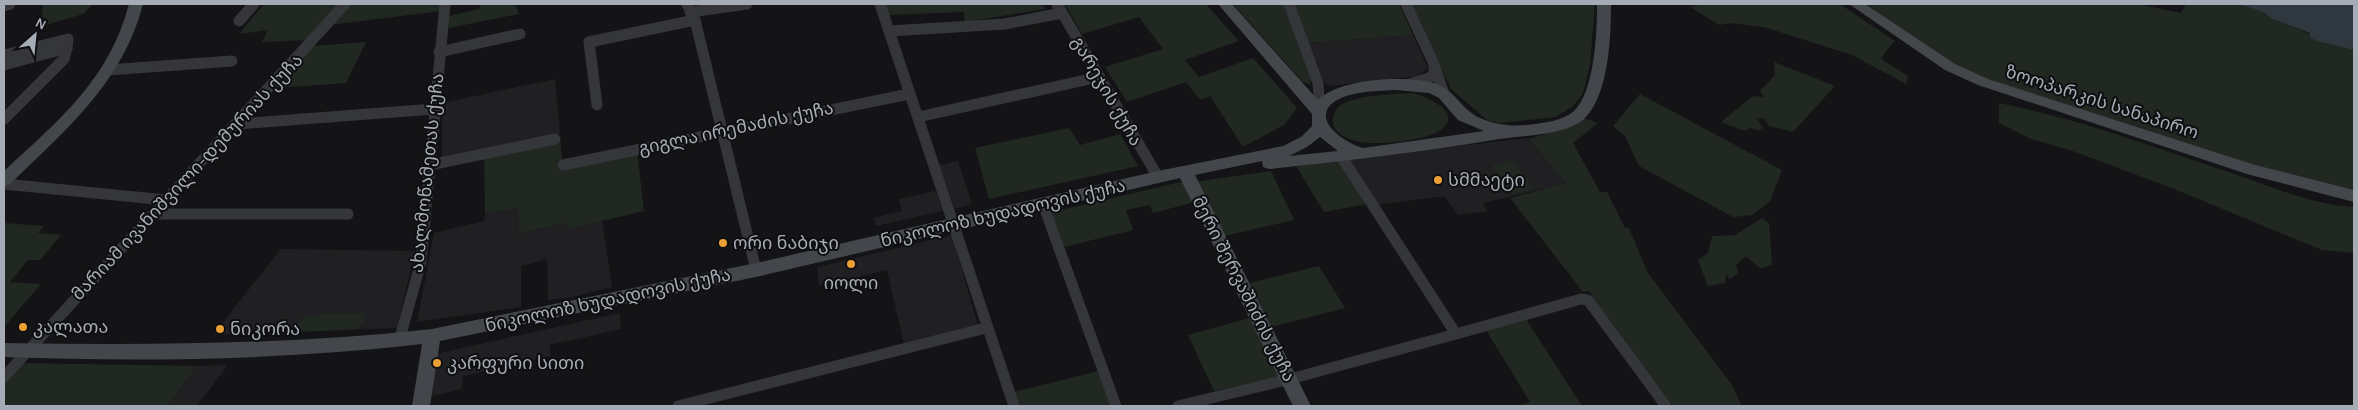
<svg xmlns="http://www.w3.org/2000/svg" width="2358" height="410" viewBox="0 0 2358 410" font-family="Karla,'Noto Sans Georgian',sans-serif">
  <style>
    .built { fill: #202023 }
    .green { fill: #202821 }
    .water { fill: #2e383e }
    .lines { fill: none; stroke-linecap: round; stroke-linejoin: round }
    .street { stroke: #35363a; stroke-width: 11 }
    .secondary { fill: #43464a; fill-rule: evenodd }
    .poi-dot { fill: #eba036; stroke: #0f0f11; stroke-width: 2 }
    .labels { text-anchor: middle; stroke-width: 4; stroke-linejoin: round; paint-order: stroke }
    .street-label { font-size: 18px; fill: #a6acb5; stroke: #0f0f11 }
    .poi-label { font-size: 18px; fill: #a6acb5; stroke: #0f0f11; text-anchor: start }
  </style>
  <rect width="100%" height="100%" fill="#141416"/>
  <g class="built">
    <polygon points="1413,35 1427,66 1427,69 1424,72 1417,76 1331,86 1325,84 1309,43"/>
    <polygon points="555,79 560,134 442,159 442,103"/>
    <polygon points="1528,138 1567,183 1483,203 1487,211 1458,215 1444,196 1377,205 1347,159"/>
    <polygon points="958,161 972,204 955,209 939,165"/>
    <polygon points="936,191 942,211 876,226 874,218 902,211 899,199"/>
    <polygon points="518,208 519,233 569,223 569,229 602,221 612,287 568,298 548,300 547,259 521,266 521,307 417,322 434,233 484,221 485,213"/>
    <polygon points="952,235 978,326 904,344 887,270 819,286 817,267"/>
    <polygon points="281,249 415,251 397,328 213,335"/>
    <polygon points="620,313 621,329 550,345 550,356 463,376 462,389 432,396 435,354"/>
    <polygon points="228,365 197,406 167,406 197,366"/>
  </g>
  <g class="green">
    <polygon points="42,4 93,4 83,14 43,26"/>
    <polygon points="264,4 341,4 309,40 262,42 268,30 239,34"/>
    <polygon points="349,4 441,4 441,11 329,25"/>
    <polygon points="480,4 515,4 519,14 449,28 449,16 479,9"/>
    <polygon points="884,4 1042,4 1045,9 965,22 964,12 888,15"/>
    <polygon points="1065,4 1206,4 1239,41 1185,60 1199,77 1253,58 1297,108 1284,125 1243,147 1210,96 1200,100 1186,82 1127,102 1105,67 1163,49 1139,17 1082,34"/>
    <polygon points="1233,4 1283,4 1311,79 1310,85 1302,81"/>
    <polygon points="1294,4 1399,4 1413,35 1309,43"/>
    <polygon points="1412,4 1595,4 1590,65 1583,93 1573,106 1556,117 1500,123 1488,121 1451,89"/>
    <polygon points="1705,4 1840,4 1895,41 1886,51 1881,59 1908,76 1906,84 1852,55 1764,27 1731,23 1719,25 1690,7"/>
    <polygon points="1866,4 2139,4 2181,13 2186,4 2240,4 2264,12 2272,19 2310,34 2323,43 2354,50 2354,192 2291,177 2003,86 1963,69 1931,51"/>
    <polygon points="366,42 346,83 275,88 311,46"/>
    <polygon points="1774,62 1835,86 1793,132 1769,126 1763,118 1757,119 1763,128 1758,131 1751,128 1744,131 1721,122 1753,96 1764,97 1760,91 1775,75"/>
    <path d="M1413 93C1428 97 1466 114 1439 131 1426 140 1384 144 1368 143 1358 142 1347 140 1339 133 1327 122 1334 105 1349 101 1366 95 1394 94 1413 93Z"/>
    <polygon points="1640,94 1782,170 1770,201 1753,215 1733,217 1639,166 1625,136 1613,126"/>
    <path d="M1999 103C2079 119 2156 148 2234 174 2273 187 2313 205 2354 207V253L2322 250 2174 189 2070 150 2031 139 1999 123Z"/>
    <polygon points="1583,118 1598,123 1573,143 1600,192 1607,192 1625,228 1629,228 1648,273 1732,385 1742,406 1673,406 1592,297 1593,296 1589,291 1583,292 1510,198 1566,183 1529,139 1558,130"/>
    <polygon points="1069,128 1080,145 1120,134 1138,166 989,199 975,148"/>
    <polygon points="560,139 563,168 637,151 644,211 569,229 568,223 519,233 518,208 485,213 484,157"/>
    <polygon points="1339,160 1367,204 1324,212 1296,166"/>
    <polygon points="1512,160 1534,188 1513,194 1492,165"/>
    <polygon points="1271,171 1294,220 1224,236 1194,182"/>
    <polygon points="1185,181 1195,202 1153,213 1150,205 1126,210 1133,230 1064,247 1052,212"/>
    <polygon points="1762,218 1769,223 1772,264 1761,269 1746,256 1736,265 1738,273 1730,279 1726,274 1725,283 1708,286 1698,260 1708,253 1712,236 1735,235"/>
    <polygon points="4,223 44,226 38,233 61,235 40,260 28,260 10,282 41,284 4,327"/>
    <polygon points="1319,266 1345,308 1271,327 1250,283"/>
    <path d="M363 313 366 317 358 329 299 332 296 329C299 309 347 314 363 313Z"/>
    <polygon points="1253,317 1284,376 1214,391 1188,335"/>
    <polygon points="1526,319 1582,406 1515,406 1530,402 1486,330"/>
    <polygon points="21,363 197,366 167,406 4,406 4,382"/>
    <polygon points="1099,371 1111,406 1019,406 1014,392"/>
  </g>
  <polygon class="water" points="2240,4 2354,4 2354,50 2316,41 2310,37 2310,33 2272,19 2263,12"/>
  <g class="lines">
    <g class="street">
      <polyline points="687,4 695,20 756,270"/>
      <polyline points="880,4 1014,406"/>
      <polyline points="1057,4 1158,177"/>
      <polyline points="1289,4 1318,83 1320,113"/>
      <polyline points="1406,4 1434,64 1444,94"/>
      <polyline points="4,6 10,4"/>
      <polyline points="690,12 747,4"/>
      <polyline points="239,21 254,4"/>
      <polyline points="889,31 1005,24 1062,13"/>
      <polyline points="439,52 520,34"/>
      <polyline points="4,55 68,39 67,48 4,65"/>
      <polyline points="108,70 232,61"/>
      <polyline points="1406,85 1429,78 1434,74 1434,65"/>
      <polyline points="597,105 589,42 695,20"/>
      <polyline points="918,117 1099,77"/>
      <polyline points="4,119 64,59 67,48"/>
      <polyline points="237,124 434,109"/>
      <polyline points="430,165 555,139"/>
      <polyline points="563,165 909,94"/>
      <polyline points="4,184 166,200"/>
      <polyline points="1043,204 1116,406"/>
      <polyline points="153,214 348,214"/>
      <polyline points="1456,334 1581,299 1588,300 1666,406"/>
      <polyline points="399,341 421,262 445,4"/>
      <polyline points="4,377 345,4"/>
      <polyline points="678,406 986,328"/>
      <polyline points="1178,406 1290,379 1456,334 1341,156"/>
    </g>
    <g class="secondary">
      <path d="M129 4H143C123 82 66 130 10 184L4 186V171C59 120 109 80 129 4Z"/>
      <path d="M1218 4H1232L1318 100C1340 78 1410 74 1439 85 1456 92 1462 110 1480 118 1498 126 1516 127 1535 124 1548 122 1564 120 1574 111 1595 91 1597 31 1597 4H1611C1611 36 1609 92 1586 117 1568 136 1523 135 1499 139 1422 152 1346 161 1269 169L1263 167 1262 161 1195 175 1311 406H1293L1180 178 756 277 440 341 430 406H412L422 344C283 360 143 362 4 357V343C147 345 290 345 432 329L756 263 1158 171 1283 146 1301 137 1312 126V114ZM1396 90 1429 93 1439 98 1458 120 1484 131 1363 148C1345 143 1307 118 1337 100 1353 91 1378 91 1396 90ZM1320 137 1338 151 1289 156 1307 147Z"/>
      <polygon points="1849,4 1865,4 1955,64 1988,79 2255,165 2354,190 2354,202 2247,174 1978,85 1945,70"/>
    </g>
  </g>
  <g class="poi-dot">
    <circle cx="1438" cy="180" r="5"/>
    <circle cx="723" cy="243" r="5"/>
    <circle cx="851" cy="264" r="5"/>
    <circle cx="23" cy="327" r="5"/>
    <circle cx="220" cy="329" r="5"/>
    <circle cx="437" cy="363" r="5"/>
  </g>
  <g class="labels">
    <g class="street-label">
      <text transform="translate(1107 91) rotate(60)" y="6">გარეჯის ქუჩა</text>
      <text transform="translate(2102 102) rotate(18)" y="6">ზოოპარკის სანაპირო</text>
      <text transform="translate(736 128) rotate(-12)" y="6">გიგლა ირემაძის ქუჩა</text>
      <text transform="translate(427 173) rotate(-84)" y="6">ახალმოწამეთას ქუჩა</text>
      <text transform="translate(187 177) rotate(-47)" y="6">მარიამ ივანიშვილი-დემურიას ქუჩა</text>
      <text transform="translate(1003 213) rotate(-13)" y="6">ნიკოლოზ ხუდადოვის ქუჩა</text>
      <text transform="translate(1244 289) rotate(63)" y="6">მერი შერვაშიძის ქუჩა</text>
      <text transform="translate(608 300) rotate(-12)" y="6">ნიკოლოზ ხუდადოვის ქუჩა</text>
    </g>
    <g class="poi-label">
      <text x="1448" y="186">სმმაეტი</text>
      <text x="733" y="249">ორი ნაბიჯი</text>
      <text x="851" y="289" text-anchor="middle">იოლი</text>
      <text x="33" y="333">კალათა</text>
      <text x="230" y="335">ნიკორა</text>
      <text x="447" y="369">კარფური სითი</text>
    </g>
  </g>
  <rect width="2358" height="410" fill="none" stroke="#a6acb5" stroke-width="10"/>
  <g transform="translate(35 35) rotate(27)" stroke="#0f0f11" stroke-width="4" paint-order="stroke">
  <path d="M0-4L9 19L0 12L-9 19Z" fill="#a6acb5"/>
  <text y="-8" font-size="14" font-weight="bold" text-anchor="middle" fill="#a6acb5">N</text>
  </g>
</svg>
